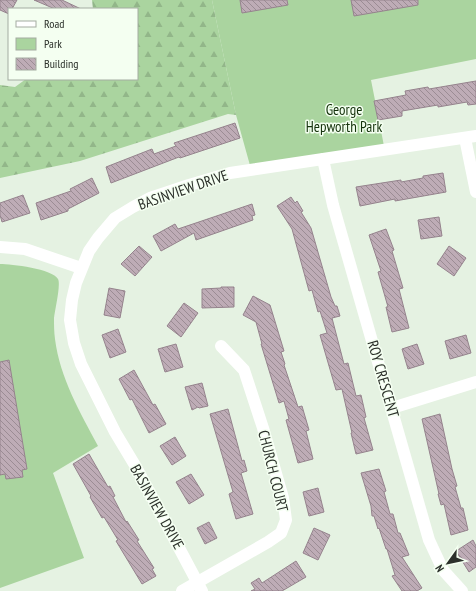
<svg xmlns="http://www.w3.org/2000/svg" width="476" height="591" viewBox="0 0 476 591" font-family="'PT Sans Narrow',sans-serif">
  <style>
    .green { fill: #aad49f }
    .forest { fill: url(#forest-firs) }
    .building { fill: url(#building-back-hatch); stroke: #95838d }
    .lines { fill: none; stroke-linecap: round; stroke-linejoin: round }
    .minor { stroke: #fff; stroke-width: 12 }
    .labels { text-anchor: middle; stroke-width: 3; stroke-linejoin: round; paint-order: stroke }
    .park-label { font-size: 15px; fill: #14320b; stroke: #f4fff1 }
    .street-label { font-size: 15px; fill: #2b302a; stroke: #f4fff1 }
  </style>
  <defs>
    <pattern id="forest-firs" width="22" height="20" patternUnits="userSpaceOnUse"><rect width="22" height="20" fill="#aad49f"/><path d="M5 1l3.5 6h-7zM16 11l3.5 6h-7z" fill="#92b689"/></pattern>
    <pattern id="building-back-hatch" width="6" height="6" patternUnits="userSpaceOnUse"><rect width="6" height="6" fill="#beacb6"/><path d="M-1 5l2 2M0 0l6 6M5-1l2 2" fill="none" stroke="#9b8c94"/></pattern>
  </defs>
  <rect width="100%" height="100%" fill="#e5f2e2"/>
  <g class="green">
    <polygon points="212,0 476,0 476,59 371,80 384,146 251,169 236,115"/>
    <path d="M0 264C11 264 53 269 58 279 61 284 55 310 54 318 54 325 54 332 55 339 60 378 80 412 98 446L53 473 84 558 0 588Z"/>
  </g>
  <polygon class="forest" points="92,0 212,0 236,115 228,114 80,161 0,178 0,85 15,87 26,79 137,79 137,9 93,9"/>
  <g class="building">
    <polygon points="0,0 17,0 12,9 9,9 9,14 0,10"/>
    <polygon points="34,0 62,0 81,9 55,9"/>
    <polygon points="240,0 287,0 288,5 242,13"/>
    <polygon points="351,0 418,0 418,5 354,16"/>
    <polygon points="476,81 476,104 468,105 467,102 438,107 438,105 402,111 402,116 378,120 374,101 406,95 405,91 428,87 429,89"/>
    <polygon points="235,123 240,138 180,158 179,157 111,183 106,167 152,149 154,154 176,146 174,143"/>
    <polygon points="443,173 446,192 395,201 395,199 360,206 356,187 401,180 401,182 423,178 423,176"/>
    <polygon points="92,178 99,193 68,209 68,211 41,220 36,203 71,191 70,189"/>
    <polygon points="23,195 30,213 2,222 0,215 0,203"/>
    <polygon points="291,197 295,203 297,201 303,211 301,212 311,228 331,297 335,306 337,306 340,316 332,318 344,364 348,363 356,396 361,395 366,417 364,418 373,450 356,454 351,433 352,433 342,389 336,390 320,335 327,333 320,311 318,312 312,290 309,291 292,229 277,206"/>
    <polygon points="252,204 255,215 252,216 253,220 196,240 194,233 161,251 153,236 175,224 178,229"/>
    <polygon points="439,217 442,236 421,239 418,220"/>
    <polygon points="386,229 394,250 392,251 403,288 399,289 409,328 392,332 386,307 388,307 378,272 381,271 369,235"/>
    <polygon points="139,246 152,257 135,276 121,264"/>
    <polygon points="449,246 466,258 454,276 437,264"/>
    <polygon points="221,287 234,287 234,307 202,308 202,289 221,288"/>
    <polygon points="109,288 125,291 120,318 104,315"/>
    <polygon points="253,296 270,305 284,351 281,352 285,364 284,365 298,407 302,406 309,430 306,431 313,459 298,463 286,420 289,419 284,401 279,403 261,344 262,344 256,322 243,315"/>
    <polygon points="184,303 198,313 181,337 167,326"/>
    <polygon points="118,329 126,352 110,358 102,335"/>
    <polygon points="466,335 471,353 450,359 445,341"/>
    <polygon points="176,344 183,367 165,372 158,349"/>
    <polygon points="417,344 424,364 408,369 402,349"/>
    <polygon points="9,360 27,469 22,470 23,477 6,479 5,474 0,475 0,362"/>
    <polygon points="134,370 153,405 155,404 166,424 149,433 132,399 130,400 119,379"/>
    <polygon points="202,383 208,406 199,408 198,407 192,410 185,387"/>
    <polygon points="228,409 242,461 244,460 247,471 241,473 253,514 236,519 229,494 233,492 210,414"/>
    <polygon points="440,414 452,469 457,486 455,487 461,508 463,508 468,530 451,535 444,504 441,505 438,494 439,494 422,419"/>
    <polygon points="175,437 186,456 172,465 160,446"/>
    <polygon points="89,454 108,487 110,486 115,496 113,497 126,522 127,521 139,540 137,541 154,568 152,569 156,576 142,584 116,541 118,540 104,517 102,518 90,497 91,496 73,464"/>
    <polygon points="379,469 386,491 384,492 390,514 393,514 398,533 400,533 409,555 402,557 422,588 417,591 402,591 392,576 395,575 387,549 386,549 379,528 378,529 374,516 372,516 371,506 361,473"/>
    <polygon points="191,474 204,495 189,504 176,482"/>
    <polygon points="318,488 324,512 309,516 303,492"/>
    <polygon points="209,522 217,538 205,544 197,528"/>
    <polygon points="314,528 330,535 318,560 303,553"/>
    <polygon points="473,540 476,546 476,567 469,572 456,551"/>
    <polygon points="296,561 306,577 282,591 251,591 255,589 251,583 259,578 262,583"/>
  </g>
  <g class="lines">
    <g class="minor">
      <polyline points="465,138 476,192"/>
      <polyline points="323,159 333,205 429,540 443,570 462,591"/>
      <polyline points="0,247 25,249 81,268"/>
      <polyline points="392,408 476,382"/>
      <polyline points="182,591 268,542 281,533 286,520 283,498 263,428 244,370 221,346"/>
      <polyline points="202,591 136,467 115,432 81,364 74,343 70,320 72,300 76,283 89,251 98,238 115,218 133,207 150,198 189,185 230,173 476,136"/>
    </g>
  </g>
  <g class="labels">
    <g class="park-label">
      <text x="344" y="115">George<tspan x="344" dy="17">Hepworth Park</tspan></text>
    </g>
    <g class="street-label">
      <text transform="translate(183 190) rotate(-19)" y="5">BASINVIEW DRIVE</text>
      <text transform="translate(383 379) rotate(74)" y="5">ROY CRESCENT</text>
      <text transform="translate(273 471) rotate(76)" y="5">CHURCH COURT</text>
      <text transform="translate(157 507) rotate(61)" y="5">BASINVIEW DRIVE</text>
    </g>
  </g>
  <rect x="8" y="8" width="130" height="72" fill="#f4fff1" stroke="#a4aca1"/>
  <rect x="16" y="21" width="20" height="6" fill="#ffffff" stroke="#a4aca1"/>
  <text x="44" y="28" font-size="12" fill="#2b302a">Road</text>
  <rect x="16" y="38" width="20" height="12" fill="#aad49f" stroke="#a4aca1"/>
  <text x="44" y="48" font-size="12" fill="#2b302a">Park</text>
  <rect x="16" y="58" width="20" height="12" fill="url(#building-back-hatch)" stroke="#a4aca1"/>
  <text x="44" y="68" font-size="12" fill="#2b302a">Building</text>
  <g transform="translate(448 563) rotate(237)" stroke="#f4fff1" stroke-width="3" paint-order="stroke">
  <path d="M0-3L7 15L0 10L-7 15Z" fill="#2b302a"/>
  <text y="-6" font-size="11" font-weight="bold" text-anchor="middle" fill="#2b302a">N</text>
  </g>
</svg>
